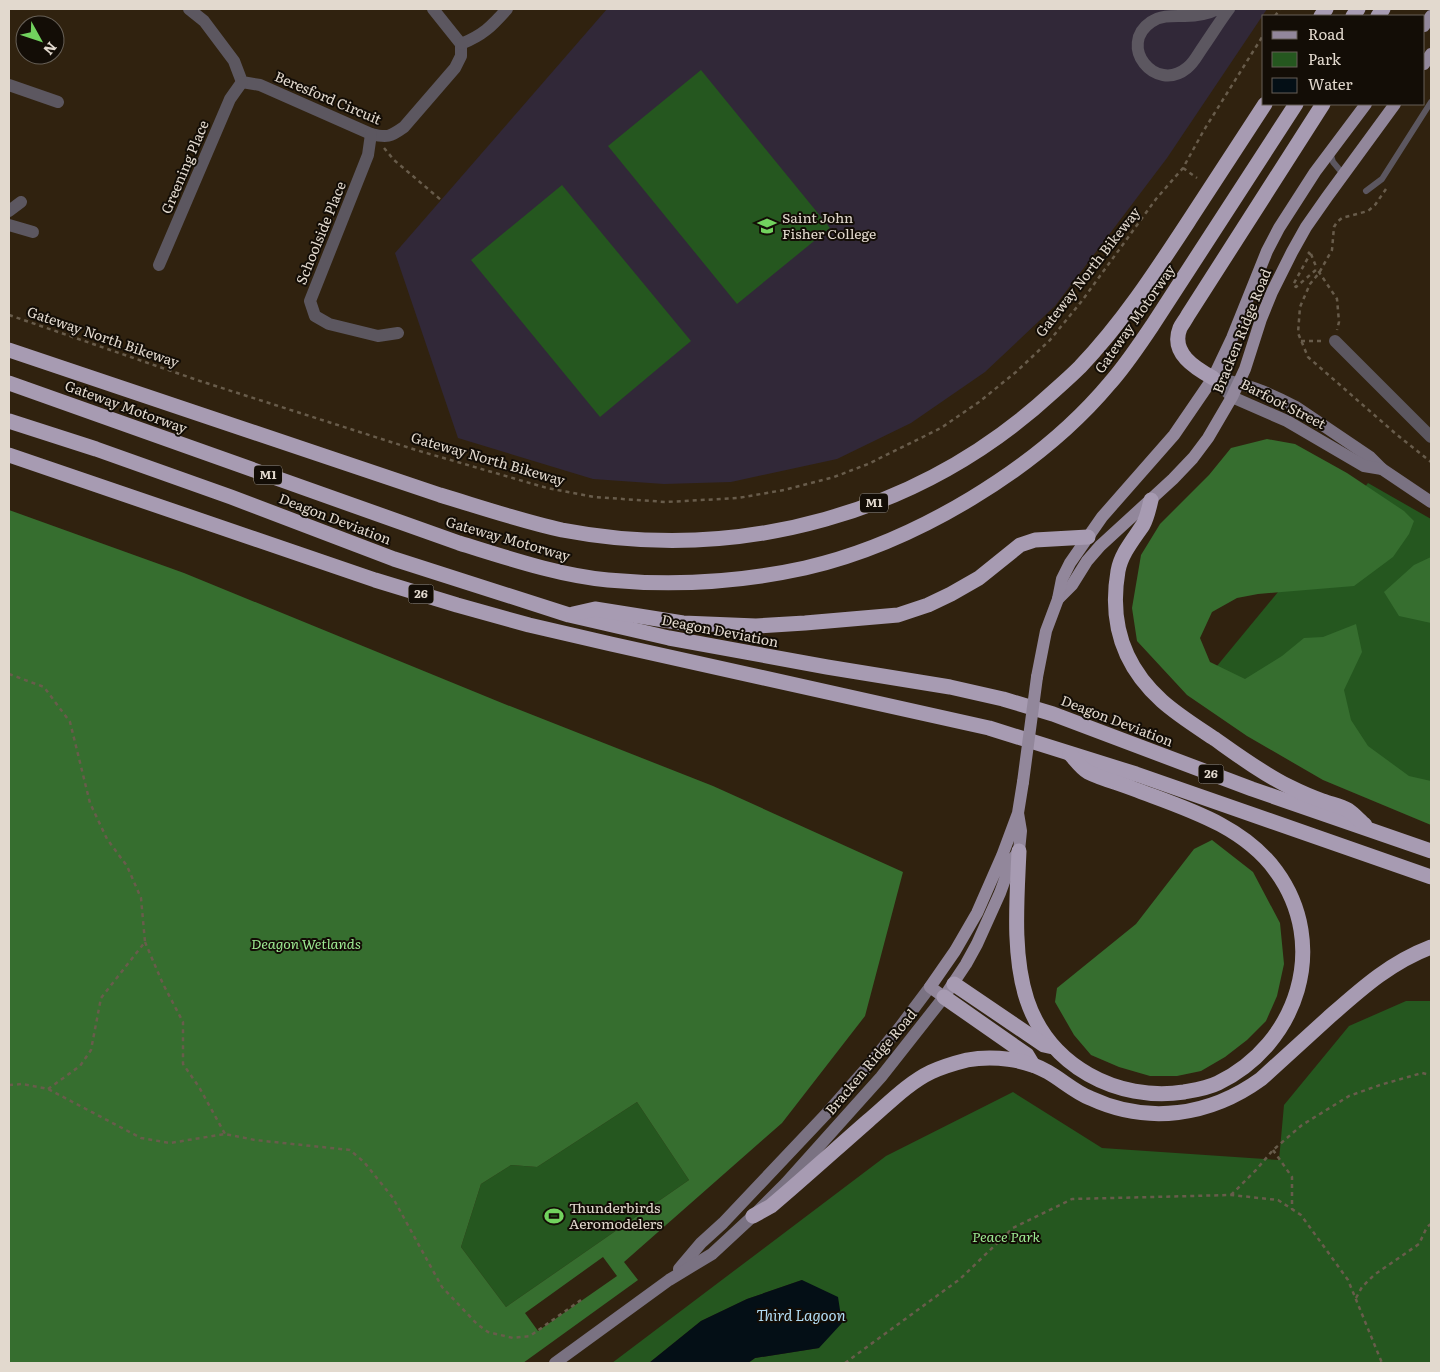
<svg xmlns="http://www.w3.org/2000/svg" width="1440" height="1372" viewBox="0 0 1440 1372" font-family="Literata,serif">
  <style>
    .education { fill: #312838 }
    .green { fill: #25571f }
    .forest { fill: #366e2f; fill-rule: evenodd }
    .water { fill: #040f16 }
    .lines { fill: none; stroke-linecap: round; stroke-linejoin: round }
    .path { stroke: #685c4b; stroke-width: 2.5; stroke-dasharray: 4 4; stroke-linecap: butt }
    .lane { stroke: #5c5760; stroke-width: 6 }
    .street { stroke: #5c5760; stroke-width: 12 }
    .secondary { stroke: #7a7282; stroke-width: 12 }
    .primary { stroke: #92879b; stroke-width: 12 }
    .highway { stroke: #a79bb2; stroke-width: 15 }
    .primary-bridge { stroke: #92879b; stroke-width: 12 }
    .labels { text-anchor: middle; stroke-width: 4; stroke-linejoin: round; paint-order: stroke }
    .shield { fill: #130d06; stroke: #a49c92; stroke-width: 1 }
    .shield-label { font-size: 12px; font-weight: bold; fill: #e2d9ce }
    .street-label { font-size: 14px; fill: #e2d9ce; stroke: #130d06 }
    .poi-label { font-size: 14px; fill: #e2d9ce; stroke: #130d06; text-anchor: start }
    .park-label { font-size: 14px; font-style: italic; fill: #9dea92; stroke: #130d06 }
    .water-label { font-size: 15px; font-style: italic; fill: #b1dcf4; stroke: #130d06 }
  </style>
  <rect width="100%" height="100%" fill="#30220f"/>
  <polygon class="education" points="607,9 1267,9 1167,158 1055,306 985,372 911,423 837,459 731,482 664,484 593,479 458,438 395,253"/>
  <g class="green">
    <polygon points="701,70 830,228 737,304 608,146"/>
    <polygon points="562,185 691,341 600,417 471,260"/>
    <polygon points="1368,483 1431,519 1431,793 1212,672"/>
    <polygon points="1406,1001 1431,1001 1431,1363 748,1363 755,1358 819,1348 802,1280 747,1299 701,1321 649,1363 612,1363 886,1156 1013,1092 1102,1148 1279,1160 1284,1105 1349,1026"/>
    <polygon points="637,1102 689,1180 506,1307 461,1247 481,1184 511,1165 537,1167"/>
  </g>
  <g class="forest">
    <polygon points="1267,439 1295,444 1347,473 1404,511 1414,521 1409,534 1393,557 1354,586 1258,594 1237,598 1212,612 1200,638 1210,662 1245,679 1282,656 1304,638 1323,637 1356,624 1362,652 1344,690 1351,720 1368,746 1409,776 1431,781 1431,825 1323,780 1247,736 1187,695 1137,641 1132,608 1141,555 1160,524 1209,475 1231,448"/>
    <path d="M9 510 184 573 502 703 713 786 903 872 865 1016 782 1123 624 1262 638 1280 523 1363H9ZM637 1102 689 1180 506 1307 461 1247 481 1184 511 1165 537 1167ZM603 1257 617 1276 538 1331 525 1313Z"/>
    <polygon points="1431,557 1431,623 1399,616 1384,592 1414,565"/>
    <polygon points="1212,840 1253,872 1280,923 1284,964 1277,996 1266,1021 1247,1040 1225,1057 1201,1071 1177,1076 1150,1076 1119,1067 1091,1055 1074,1035 1055,1002 1057,988 1136,924 1194,849"/>
  </g>
  <polygon class="water" points="802,1280 838,1297 842,1323 819,1348 755,1358 748,1363 649,1363 701,1321 747,1299"/>
  <g class="lines">
    <g class="path">
      <polyline points="1275,16 1280,9"/>
      <polyline points="384,148 394,160 441,200"/>
      <polyline points="1183,168 1197,178"/>
      <polyline points="1386,189 1375,205 1368,211 1342,218 1337,222 1334,227 1332,250 1319,273 1310,284 1300,307 1298,333 1308,357 1396,434 1431,462"/>
      <polyline points="1308,252 1310,254 1293,285 1296,287 1317,269 1337,299 1339,322 1337,330"/>
      <polyline points="1311,254 1317,269"/>
      <polyline points="9,315 200,381 416,450 547,488 594,497 666,502 738,498 784,490 834,477 868,464 941,428 979,402 1016,372 1050,340 1081,302 1156,199 1183,168 1204,130 1264,34"/>
      <polyline points="1301,341 1323,341"/>
      <polyline points="9,674 44,687 70,722 90,803 107,839 127,866 141,898 145,942 101,998 91,1050 80,1066 48,1089"/>
      <polyline points="145,942 163,984 183,1022 183,1064 199,1087 225,1134"/>
      <polyline points="9,1085 22,1084 48,1089 141,1138 170,1143 225,1134 255,1140 350,1150 364,1162 393,1198 442,1287 477,1324 488,1332 513,1338 530,1336 581,1300"/>
      <polyline points="1273,1150 1292,1177 1292,1209"/>
      <polyline points="1231,1195 1256,1170 1273,1150 1302,1125 1349,1096 1380,1085 1422,1073 1431,1075"/>
      <polyline points="1356,1298 1362,1287 1374,1275 1419,1244 1427,1227 1431,1224"/>
      <polyline points="845,1363 960,1279 1013,1228 1072,1199 1231,1195 1278,1200 1301,1215 1348,1280 1382,1363"/>
    </g>
    <g class="lane">
      <polyline points="1330,152 1333,162 1343,174"/>
      <polyline points="1366,191 1382,179 1431,102"/>
    </g>
    <g class="street">
      <path d="M189 9 204 21 234 61 242 82 260 85 371 134C387 138 390 137 404 127L455 68 461 56V44L433 9"/>
      <path d="M1218 9C1208 14 1196 16 1185 16 1173 16 1161 15 1151 22 1117 45 1155 94 1187 68 1194 63 1198 54 1203 47 1212 34 1220 21 1229 9"/>
      <path d="M461 44C483 35 491 27 507 9"/>
      <polyline points="9,85 58,102"/>
      <polyline points="371,134 368,155 310,301 315,316 329,324 378,336 398,333"/>
      <polyline points="9,211 21,202"/>
      <polyline points="9,225 33,232"/>
      <polyline points="159,265 230,99 242,82"/>
      <polyline points="1335,341 1431,437"/>
    </g>
    <g class="secondary">
      <path d="M1213 378C1244 383 1268 392 1296 407L1370 457 1382 469 1431 502"/>
      <polyline points="1213,378 1232,397 1287,421 1364,466 1382,469"/>
      <polyline points="679,1269 701,1243 723,1223 827,1113 864,1071 900,1027 930,987"/>
      <polyline points="555,1363 669,1280 712,1254 753,1216 786,1183 881,1077 944,997"/>
    </g>
    <g class="primary">
      <polyline points="1424,26 1431,16"/>
      <polyline points="1424,64 1431,54"/>
      <polyline points="1058,599 1072,585 1087,561 1100,546 1173,479 1193,458 1208,438 1232,397 1245,369 1261,319 1272,292 1292,252 1306,227 1327,197 1395,104"/>
      <polyline points="1037,677 1046,631 1058,599 1062,579 1070,563 1102,517 1174,435 1213,378 1232,338 1267,251 1279,228 1315,172 1366,104"/>
      <polyline points="1018,813 1021,831 1019,851 1012,860 1000,893 977,944 966,964 944,997 930,987 955,951 977,913 1002,856 1018,813 1023,782"/>
    </g>
    <g class="highway">
      <polyline points="1321,16 1326,9"/>
      <polyline points="1353,16 1358,9"/>
      <polyline points="1378,16 1383,9"/>
      <path d="M9 350 440 495C480 507 521 521 562 530 740 564 921 514 1054 391 1063 383 1072 375 1080 367 1123 322 1156 271 1190 219 1215 181 1240 142 1265 104"/>
      <path d="M1213 378C1195 368 1170 353 1180 328 1182 324 1186 319 1188 315L1323 104"/>
      <path d="M9 383 459 543C508 558 557 575 608 580 673 586 741 582 805 568 914 543 1038 469 1110 383 1126 365 1139 345 1152 326L1296 104"/>
      <polyline points="9,421 96,449 231,497 394,559 569,615 669,638 827,667 950,687 1003,699 1053,714 1252,789 1431,851"/>
      <polyline points="9,455 375,580 457,605 529,625 611,644 989,728 1136,774 1431,877"/>
      <path d="M1151 500C1149 508 1147 518 1143 525 1133 540 1121 554 1118 571 1109 623 1123 666 1162 701 1179 716 1197 727 1215 739 1239 756 1262 773 1288 786 1300 792 1311 797 1323 801 1331 804 1341 806 1348 810 1354 814 1360 821 1365 825"/>
      <polyline points="573,614 595,609 683,623 756,626 805,623 898,615 928,605 951,594 979,578 1020,545 1035,540 1088,537"/>
      <path d="M1019 851C1017 898 1012 955 1027 1000 1049 1066 1117 1102 1184 1092 1195 1090 1208 1088 1218 1083 1298 1044 1330 945 1276 871 1243 825 1184 808 1134 789 1119 783 1102 779 1088 772 1081 768 1075 759 1070 754"/>
      <polyline points="954,984 1044,1045 1053,1047"/>
      <polyline points="944,997 1027,1055 1033,1065"/>
      <path d="M753 1216 771 1206C804 1178 836 1149 868 1121 888 1104 908 1083 931 1072 942 1067 955 1063 967 1060 993 1055 1025 1059 1048 1072 1062 1080 1075 1092 1090 1098 1148 1125 1210 1116 1261 1079 1283 1059 1305 1039 1327 1019 1360 990 1389 963 1431 947"/>
    </g>
    <polyline class="primary-bridge" points="1023,782 1037,677"/>
  </g>
  <defs>
    <g id="school-bare" transform="scale(1.5)"><path d="M0-5L7-2L0 1L-7-2ZM-4 1L0 2.5L4 1V4Q0 6-4 4Z" fill="#72d25e" stroke="#130d06" stroke-width="2.5" paint-order="stroke"/></g>
    <g id="stadium-bare" transform="scale(1.5)"><path d="M0-5a6.5 5 0 1 0 0 10a6.5 5 0 1 0 0-10ZM-3.5-1.8h7v3.6h-7Z" fill="#72d25e" stroke="#130d06" stroke-width="2.5" paint-order="stroke"/></g>
  </defs>
  <g fill-rule="evenodd">
    <use href="#school-bare" x="767" y="226"/>
    <use href="#stadium-bare" x="554" y="1216"/>
  </g>
  <g class="labels">
    <g class="shield">
      <rect x="254" y="465.5" width="28" height="19" rx="4"/>
      <rect x="860" y="493.5" width="28" height="19" rx="4"/>
      <rect x="408.5" y="584.5" width="25" height="19" rx="4"/>
      <rect x="1198.5" y="764.5" width="25" height="19" rx="4"/>
    </g>
    <g class="shield-label">
      <text x="268" y="479">M1</text>
      <text x="874" y="507">M1</text>
      <text x="421" y="598">26</text>
      <text x="1211" y="778">26</text>
    </g>
    <g class="street-label">
      <text transform="translate(328 98) rotate(23)" y="5">Beresford Circuit</text>
      <text transform="translate(185 167) rotate(-67)" y="5">Greening Place</text>
      <text transform="translate(321 233) rotate(-68)" y="5">Schoolside Place</text>
      <text transform="translate(1088 272) rotate(-52)" y="5">Gateway North Bikeway</text>
      <text transform="translate(1135 319) rotate(-55)" y="5">Gateway Motorway</text>
      <text transform="translate(1242 331) rotate(-68)" y="5">Bracken Ridge Road</text>
      <text transform="translate(103 337) rotate(19)" y="5">Gateway North Bikeway</text>
      <text transform="translate(1283 404) rotate(27)" y="5">Barfoot Street</text>
      <text transform="translate(126 407) rotate(20)" y="5">Gateway Motorway</text>
      <text transform="translate(488 459) rotate(16)" y="5">Gateway North Bikeway</text>
      <text transform="translate(335 519) rotate(21)" y="5">Deagon Deviation</text>
      <text transform="translate(508 539) rotate(16)" y="5">Gateway Motorway</text>
      <text transform="translate(720 631) rotate(11)" y="5">Deagon Deviation</text>
      <text transform="translate(1117 721) rotate(21)" y="5">Deagon Deviation</text>
      <text transform="translate(871 1062) rotate(-50)" y="5">Bracken Ridge Road</text>
    </g>
    <g class="poi-label">
      <text x="782" y="223">Saint John<tspan x="782" dy="16">Fisher College</tspan></text>
      <text x="569" y="1213">Thunderbirds<tspan x="569" dy="16">Aeromodelers</tspan></text>
    </g>
    <g class="park-label">
      <text x="306" y="949">Deagon Wetlands</text>
      <text x="1006" y="1242">Peace Park</text>
    </g>
    <g class="water-label">
      <text x="801" y="1321">Third Lagoon</text>
    </g>
  </g>
  <rect width="1440" height="1372" fill="none" stroke="#e2d9ce" stroke-width="20"/>
  <rect x="1262" y="15" width="162" height="90" fill="#130d06" stroke="#665f56"/>
  <rect x="1272" y="31" width="25" height="8" fill="#92879b" stroke="#665f56"/>
  <text x="1308" y="40" font-size="15" fill="#e2d9ce">Road</text>
  <rect x="1272" y="52" width="25" height="15" fill="#25571f" stroke="#665f56"/>
  <text x="1308" y="65" font-size="15" fill="#e2d9ce">Park</text>
  <rect x="1272" y="78" width="25" height="15" fill="#040f16" stroke="#665f56"/>
  <text x="1308" y="90" font-size="15" fill="#e2d9ce">Water</text>
  <g transform="translate(40 40) rotate(130)"><circle r="24" fill="#130d06" stroke="#665f56"/>
  <path d="M0-4L9 19L0 12L-9 19Z" fill="#72d25e"/>
  <text y="-8" font-size="14" font-weight="bold" text-anchor="middle" fill="#e2d9ce">N</text>
  </g>
</svg>
